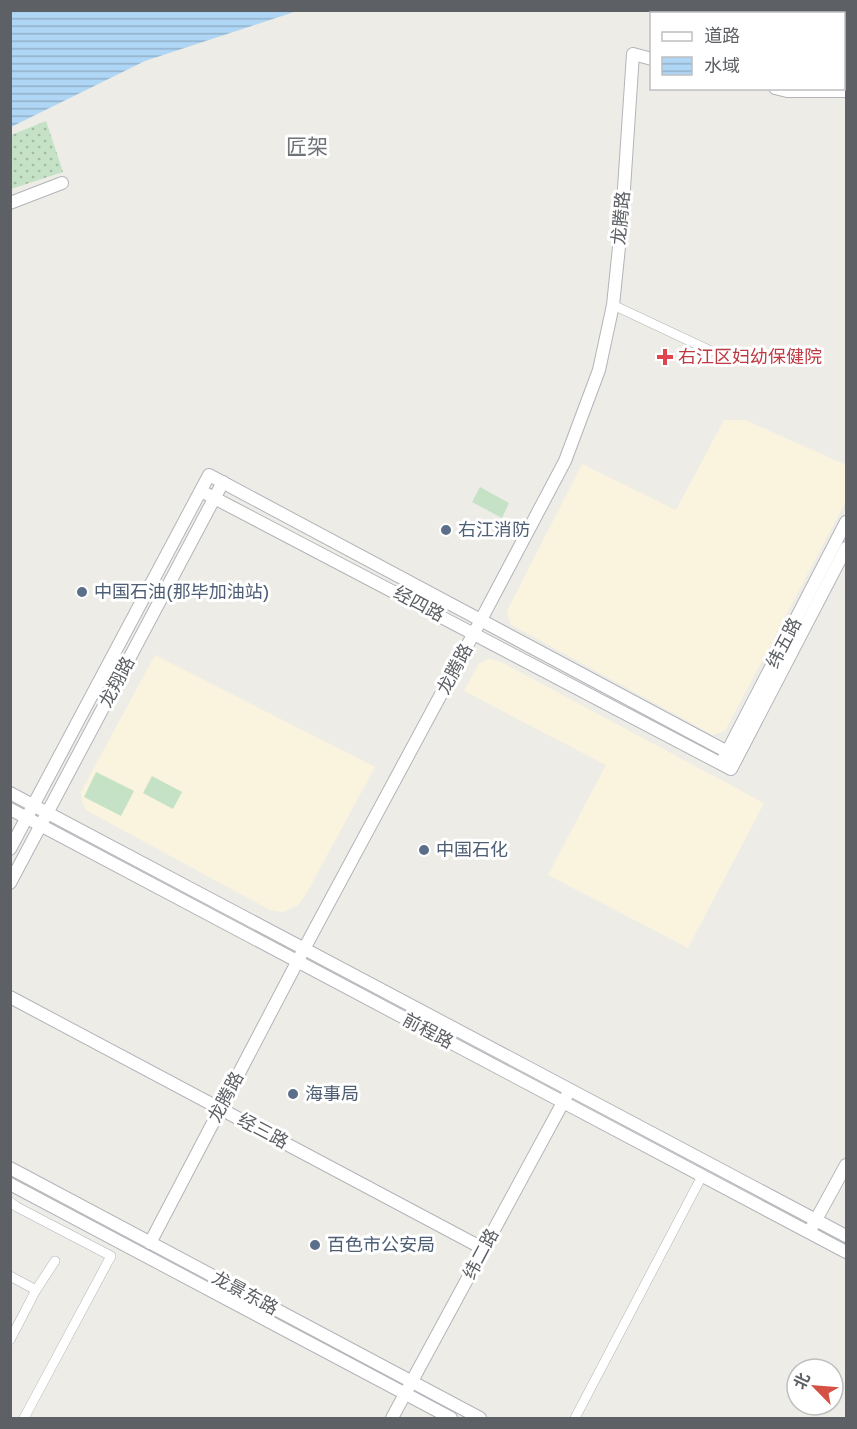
<svg xmlns="http://www.w3.org/2000/svg" width="857" height="1429" viewBox="0 0 857 1429" font-family="'Golos Text','Noto Sans SC',sans-serif">
  <style>
    .commercial { fill: #faf4df }
    .park { fill: url(#park-dots) }
    .pitch { fill: #c5e2c6 }
    .water { fill: url(#water-rules) }
    .lines { fill: none; stroke-linecap: round; stroke-linejoin: round }
    .street-casing { stroke: #b3b5b9; stroke-width: 10 }
    .secondary-casing { stroke: #b2b4b9; stroke-width: 14 }
    .street { stroke: #fff; stroke-width: 9 }
    .secondary { stroke: #fff; stroke-width: 12 }
    .health-dot { fill: #e0444e; stroke: #fff; stroke-width: 2 }
    .service-dot { fill: #5c6f8a; stroke: #fff; stroke-width: 2 }
    .labels { text-anchor: middle; stroke-width: 6; stroke-linejoin: round; paint-order: stroke }
    .street-label { font-size: 18px; fill: #5d6064; stroke: #fff }
    .health-label { font-size: 18px; fill: #be3a42; stroke: #fff; text-anchor: start }
    .service-label { font-size: 18px; fill: #4e5e75; stroke: #fff; text-anchor: start }
    .quarter-label { font-size: 21px; fill: #6f7276; stroke: #fff }
  </style>
  <defs>
    <pattern id="park-dots" width="8" height="8" patternUnits="userSpaceOnUse" patternTransform="scale(1.5)"><rect width="8" height="8" fill="#c5e2c6"/><path d="M2 2h.1M6 6h.1" fill="none" stroke="#a3bba4" stroke-width="1.8" stroke-linecap="round"/></pattern>
    <pattern id="water-rules" width="6" height="5" patternUnits="userSpaceOnUse" patternTransform="scale(1.5)"><rect width="6" height="5" fill="#afd6f5"/><path d="M0 2.5h6" fill="none" stroke="#92b1ca"/></pattern>
  </defs>
  <rect width="100%" height="100%" fill="#eeece6"/>
  <g class="commercial">
    <polygon points="724,420 745,420 846,465 846,501 725,731 713,735 510,624 507,611 582,464 676,510"/>
    <polygon points="155,655 375,767 306,894 298,905 283,912 270,910 86,810 82,801 81,792"/>
    <polygon points="491,659 501,662 764,803 688,948 548,875 606,765 464,691 478,665 485,660"/>
  </g>
  <polygon class="park" points="46,121 63,172 11,189 11,135"/>
  <g class="pitch">
    <polygon points="480,487 509,503 502,518 472,502"/>
    <polygon points="96,772 134,791 121,816 84,797"/>
    <polygon points="152,776 182,792 173,809 143,793"/>
  </g>
  <polygon class="water" points="11,10 297,10 297,11 145,61 11,127"/>
  <g class="lines">
    <g class="street-casing">
      <g id="street">
        <polyline points="613,305 711,351"/>
        <polyline points="10,1202 17,1207 111,1256 24,1418"/>
        <polyline points="10,1276 36,1290"/>
        <polyline points="10,1340 36,1290 55,1261"/>
        <polyline points="575,1418 702,1176"/>
      </g>
    </g>
    <g class="secondary-casing">
      <g id="secondary">
        <polyline points="775,88 787,91 846,91"/>
        <polyline points="10,203 62,183"/>
        <polyline points="201,491 731,769 846,548"/>
        <polyline points="724,758 846,522"/>
        <polyline points="10,793 846,1236"/>
        <polyline points="10,809 846,1252"/>
        <polyline points="10,849 209,475 737,757"/>
        <polyline points="10,883 223,482"/>
        <polyline points="10,997 484,1249"/>
        <polyline points="10,1168 480,1418"/>
        <polyline points="10,1184 451,1418"/>
        <polyline points="812,1227 846,1165"/>
        <polyline points="150,1243 304,949 474,633 565,461 599,370 613,305 622,218 633,54 652,59"/>
        <polyline points="392,1418 567,1095"/>
      </g>
    </g>
    <use href="#street" class="street"/>
    <use href="#secondary" class="secondary"/>
  </g>
  <path class="health-dot" d="M662 348h6v6h6v6h-6v6h-6v-6h-6v-6h6z"/>
  <g class="service-dot">
    <circle cx="446" cy="530" r="6"/>
    <circle cx="82" cy="592" r="6"/>
    <circle cx="424" cy="850" r="6"/>
    <circle cx="293" cy="1094" r="6"/>
    <circle cx="315" cy="1245" r="6"/>
  </g>
  <g class="labels">
    <g class="street-label">
      <text transform="translate(621 218) rotate(-85)" y="6">龙腾路</text>
      <text transform="translate(419 604) rotate(28)" y="6">经四路</text>
      <text transform="translate(784 643) rotate(-63)" y="6">纬五路</text>
      <text transform="translate(455 669) rotate(-62)" y="6">龙腾路</text>
      <text transform="translate(117 682) rotate(-62)" y="6">龙翔路</text>
      <text transform="translate(428 1031) rotate(28)" y="6">前程路</text>
      <text transform="translate(226 1097) rotate(-62)" y="6">龙腾路</text>
      <text transform="translate(263 1131) rotate(28)" y="6">经三路</text>
      <text transform="translate(481 1254) rotate(-62)" y="6">纬二路</text>
      <text transform="translate(245 1293) rotate(28)" y="6">龙景东路</text>
    </g>
    <g class="health-label">
      <text x="678" y="363">右江区妇幼保健院</text>
    </g>
    <g class="service-label">
      <text x="458" y="536">右江消防</text>
      <text x="94" y="598">中国石油(那毕加油站)</text>
      <text x="436" y="856">中国石化</text>
      <text x="305" y="1100">海事局</text>
      <text x="327" y="1251">百色市公安局</text>
    </g>
    <g class="quarter-label">
      <text x="307" y="154">匠架</text>
    </g>
  </g>
  <rect width="857" height="1429" fill="none" stroke="#5d6064" stroke-width="24"/>
  <rect x="650" y="12" width="195" height="78" fill="#ffffff" stroke="#bebfc1" stroke-width="1.5"/>
  <rect x="662" y="32" width="30" height="9" fill="#ffffff" stroke="#bebfc1" stroke-width="1.5"/>
  <text x="704" y="42" font-size="18" fill="#5d6064">道路</text>
  <rect x="662" y="57" width="30" height="18" fill="url(#water-rules)" stroke="#bebfc1" stroke-width="1.5"/>
  <text x="704" y="72" font-size="18" fill="#5d6064">水域</text>
  <g transform="translate(815 1387) rotate(295)"><circle r="28" fill="#ffffff" stroke="#bebfc1" stroke-width="1.5"/>
  <path d="M0-4.5L10 22L0 15L-10 22Z" fill="#d55144"/>
  <text y="-9" font-size="16" font-weight="bold" text-anchor="middle" fill="#5d6064">北</text>
  </g>
</svg>
